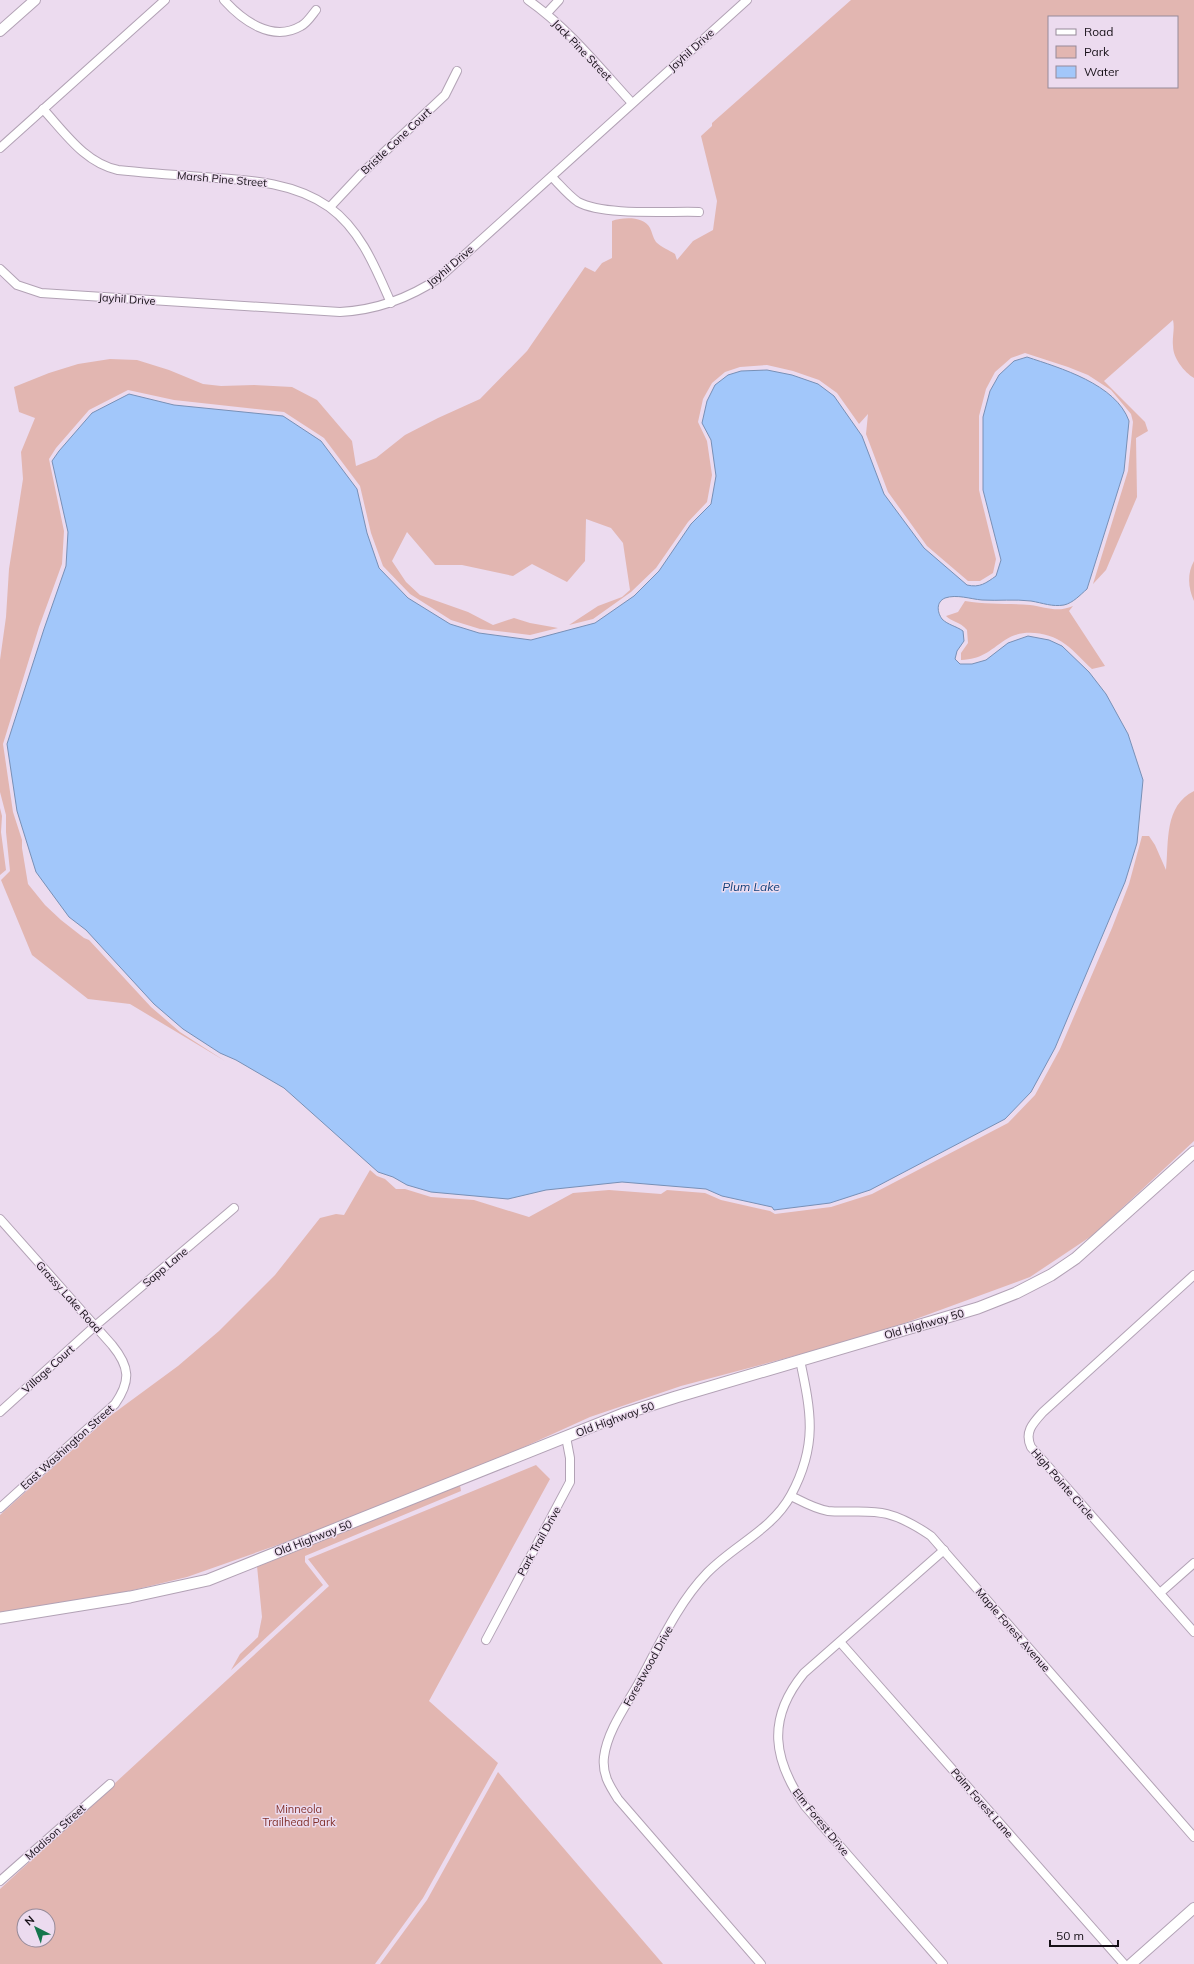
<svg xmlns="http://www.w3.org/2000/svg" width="1194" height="1964" viewBox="0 0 1194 1964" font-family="Mulish,sans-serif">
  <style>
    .green { fill: #e2b6b1; fill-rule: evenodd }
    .water { fill: #a2c7fa; stroke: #7890b6 }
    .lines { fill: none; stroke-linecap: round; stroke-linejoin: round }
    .minor-casing { stroke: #b2a2b5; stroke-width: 10 }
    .tertiary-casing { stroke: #b2a2b5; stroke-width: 12 }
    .secondary-casing { stroke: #b2a2b5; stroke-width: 13 }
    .minor { stroke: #fff; stroke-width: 8 }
    .tertiary { stroke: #fff; stroke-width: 10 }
    .secondary { stroke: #fff; stroke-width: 11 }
    .labels { text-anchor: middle; stroke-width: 3; stroke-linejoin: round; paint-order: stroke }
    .street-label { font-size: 11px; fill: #161017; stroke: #ecdbef }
    .park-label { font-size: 11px; fill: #81302b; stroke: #ecdbef }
    .water-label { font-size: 12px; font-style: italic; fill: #0f3f7a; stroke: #ecdbef }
  </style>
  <rect width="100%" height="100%" fill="#ecdbef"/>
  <g class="green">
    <path d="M851 0H1194V378C1184 372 1173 358 1173 346 1172 337 1175 329 1173 320L1104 381 1145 422 1148 431 1136 438 1137 497 1106 570 1093 584 1128 471 1133 422 1131 414 1111 390 1088 375 1068 367 1025 353 1011 358 995 372 986 389 979 416V490L996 559 993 573 980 581H968L927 546 888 492 866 434 868 414 859 424 837 393 819 380 793 371 767 365 740 367 725 372 712 383 703 399 698 422 707 441 712 475 707 502 688 522 656 568 631 592 593 619 569 625 598 606 622 597 630 590 623 543 611 528 586 519 585 561 567 582 532 564 513 576 462 565H435L407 532 392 561 406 582 420 595 468 612 493 625 514 618 530 623 558 628 530 635 480 629 451 620 410 594 383 566 371 533 360 486 324 438 284 412 174 400 128 390 89 410 56 448 49 459 64 531 62 564 39 627 3 744 13 812 22 840V848L28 884 45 905 61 920 84 938 89 940 151 1007 180 1032 225 1061 130 1004 88 999 32 955 1 880 10 871 6 832V815L0 792V660L6 617 9 569 23 479 21 452 35 418 19 412 14 387 49 373 78 364 110 359 137 360 169 370 203 384 221 386 254 385 292 387 317 400 352 441 356 466 376 458 405 435 438 418 480 399 527 351 585 267 595 272 602 263 612 258V221C623 217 644 216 650 228 652 232 653 238 656 242 661 247 669 250 675 254L677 260 693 241 713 230 717 201 701 136 712 126V123ZM1049 17H1177V87H1049Z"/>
    <path d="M1194 561V601C1188 588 1187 573 1194 561Z"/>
    <path d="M965 601C987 605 1008 603 1030 605 1046 607 1057 613 1073 606L1069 611 1105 666 1092 669C1083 661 1075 651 1065 644 1049 632 1022 628 1005 640 989 651 982 659 961 660V653L968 643 967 630C959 621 952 622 946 616L958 612Z"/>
    <path d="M1194 791V1141L1093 1235 1030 1277 894 1327 805 1353 681 1386 590 1417 504 1456 323 1529 187 1577 121 1593 0 1613V1515L110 1416 178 1366 219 1331 275 1275 320 1218 336 1214 344 1215 370 1170 377 1176 385 1179 396 1189H405L431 1197 474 1200 529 1217 573 1193 609 1190 661 1194 667 1190 705 1193 721 1200 770 1211 775 1214 831 1207 872 1194 1008 1123 1035 1095 1060 1049 1112 928 1129 884 1142 836H1149L1155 845 1166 870C1169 841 1164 806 1194 791Z"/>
    <polygon points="0,808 2,816 1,832 6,870 0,875"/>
    <path d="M536 1465 550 1479 429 1701 498 1763 423 1898 375 1964H0V1889L329 1586 308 1559ZM24 1916H48V1940H24Z"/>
    <polygon points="460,1485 461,1491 305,1556 305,1562 323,1585 231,1670 240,1654 258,1637 262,1617 257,1566"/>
    <polygon points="498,1772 517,1794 663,1964 380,1964 427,1900"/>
  </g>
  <path class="water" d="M1027 357C1060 368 1116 384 1129 421L1124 471 1087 589C1080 595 1073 603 1064 605 1052 607 1043 603 1031 601 1015 599 998 601 982 600 970 599 957 594 945 598 936 602 937 612 942 619 948 625 956 626 963 631L964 641 957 651 955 659 960 664H972L986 660 1008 643 1028 636 1049 640 1062 646 1089 672 1106 694 1128 734 1143 780 1137 843 1125 882 1055 1048 1031 1092 1005 1119 870 1190 830 1203 774 1210 772 1207 722 1196 706 1189 622 1182 546 1190 508 1199 431 1192 407 1185 393 1177 378 1172 284 1088 236 1060 220 1053 183 1029 154 1004 86 930 69 917 36 872 17 811 7 744 44 629 66 566 68 532 52 461 59 451 92 413 129 394 174 405 283 416 321 441 357 489 367 533 379 568 408 598 450 624 479 633 531 640 595 623 634 596 659 571 691 524 711 504 716 476 711 440 702 423 707 401 715 385 728 375 741 371 767 370 792 375 818 384 834 396 862 436 884 494 924 548 967 585C980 588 986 583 996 576L1001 560 983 490V417L990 391 999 375 1014 361Z"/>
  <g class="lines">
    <g class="minor-casing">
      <g id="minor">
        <path d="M224 0C242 20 272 43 301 26 307 23 312 15 316 10"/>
        <path d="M528 0C568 28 599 67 632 103"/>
        <polyline points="547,13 559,0"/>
        <path d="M43 109C65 133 85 163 118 170 147 173 175 175 203 177 246 180 292 181 329 207 361 230 376 269 391 303"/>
        <polyline points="0,148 165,0"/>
        <path d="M552 177C560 185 568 195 578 202 604 216 668 211 699 212"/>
        <polyline points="330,207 360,175 445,95 457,71"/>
        <path d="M0 269 17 285 41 293 340 312C377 310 408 299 439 278L747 0"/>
        <path d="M0 1219 112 1345C130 1367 131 1381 115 1404L0 1508"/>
        <path d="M1194 1275 1043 1412C1033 1423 1024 1432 1031 1447L1194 1632"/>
        <polyline points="0,1412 95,1326 234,1208"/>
        <path d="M791 1496C803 1502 815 1509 828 1511 848 1513 868 1509 887 1514 903 1518 918 1527 931 1536L1194 1837"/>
        <polyline points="1160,1593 1194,1563"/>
        <polyline points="486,1640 570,1482 570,1458 566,1437"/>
        <polyline points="840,1642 1124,1964"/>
        <polyline points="0,1881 110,1784"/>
        <path d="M761 1964 618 1799C609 1785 602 1774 604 1757 607 1732 625 1707 637 1686 658 1648 677 1604 707 1573 734 1545 772 1530 791 1495 818 1445 811 1412 800 1360"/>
        <path d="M943 1964 805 1806C773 1760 766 1719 804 1673L944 1550"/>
      </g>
    </g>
    <g class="tertiary-casing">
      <g id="tertiary">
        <polyline points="0,31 35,0"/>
        <polyline points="1131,1964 1194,1908"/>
      </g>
    </g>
    <g class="secondary-casing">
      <polyline id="secondary" points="0,1618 130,1597 208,1580 623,1414 676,1397 978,1308 1016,1293 1051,1275 1076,1258 1194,1152"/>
    </g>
    <use href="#minor" class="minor"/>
    <use href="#tertiary" class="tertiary"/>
    <use href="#secondary" class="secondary"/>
  </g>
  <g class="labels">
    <g class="street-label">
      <text transform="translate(582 50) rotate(46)" y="4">Jack Pine Street</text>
      <text transform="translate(691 50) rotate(-42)" y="4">Jayhil Drive</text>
      <text transform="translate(396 141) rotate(-43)" y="4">Bristle Cone Court</text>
      <text transform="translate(222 179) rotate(5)" y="4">Marsh Pine Street</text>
      <text transform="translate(450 266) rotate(-40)" y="4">Jayhil Drive</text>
      <text transform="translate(127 299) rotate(4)" y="4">Jayhil Drive</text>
      <text transform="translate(165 1267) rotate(-40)" y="4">Sapp Lane</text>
      <text transform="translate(69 1297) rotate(48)" y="4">Grassy Lake Road</text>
      <text transform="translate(924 1324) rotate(-16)" y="4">Old Highway 50</text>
      <text transform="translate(48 1369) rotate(-42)" y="4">Village Court</text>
      <text transform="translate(615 1419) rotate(-20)" y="4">Old Highway 50</text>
      <text transform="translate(67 1447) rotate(-42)" y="4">East Washington Street</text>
      <text transform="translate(1063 1484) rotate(49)" y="4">High Pointe Circle</text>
      <text transform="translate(313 1538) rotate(-21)" y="4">Old Highway 50</text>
      <text transform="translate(539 1541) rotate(-61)" y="4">Park Trail Drive</text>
      <text transform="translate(1013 1630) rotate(49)" y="4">Maple Forest Avenue</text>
      <text transform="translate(648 1666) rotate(-61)" y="4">Forestwood Drive</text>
      <text transform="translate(982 1803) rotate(49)" y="4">Palm Forest Lane</text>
      <text transform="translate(821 1822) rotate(51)" y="4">Elm Forest Drive</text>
      <text transform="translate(55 1832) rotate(-42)" y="4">Madison Street</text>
    </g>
    <g class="park-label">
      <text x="299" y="1813">Minneola<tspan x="299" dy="13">Trailhead Park</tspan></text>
    </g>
    <g class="water-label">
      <text x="751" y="891">Plum Lake</text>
    </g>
  </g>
  <rect x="1048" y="16" width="130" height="72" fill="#ecdbef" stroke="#968a99"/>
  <rect x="1056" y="29" width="20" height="6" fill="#ffffff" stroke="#968a99"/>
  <text x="1084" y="36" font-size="12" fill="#161017">Road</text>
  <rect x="1056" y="46" width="20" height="12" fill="#e2b6b1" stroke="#968a99"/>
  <text x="1084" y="56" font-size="12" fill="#161017">Park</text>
  <rect x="1056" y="66" width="20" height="12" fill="#a2c7fa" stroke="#968a99"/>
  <text x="1084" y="76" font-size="12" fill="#161017">Water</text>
  <g transform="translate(36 1928) rotate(318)"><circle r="19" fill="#ecdbef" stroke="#968a99"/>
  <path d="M0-3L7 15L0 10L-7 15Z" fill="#15764c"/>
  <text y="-6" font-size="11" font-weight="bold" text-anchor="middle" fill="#161017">N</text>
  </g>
  <path d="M1050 1940v6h68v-6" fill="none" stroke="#161017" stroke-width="2"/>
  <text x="1056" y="1940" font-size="12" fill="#161017" stroke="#ecdbef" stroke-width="3" paint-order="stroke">50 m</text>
</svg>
